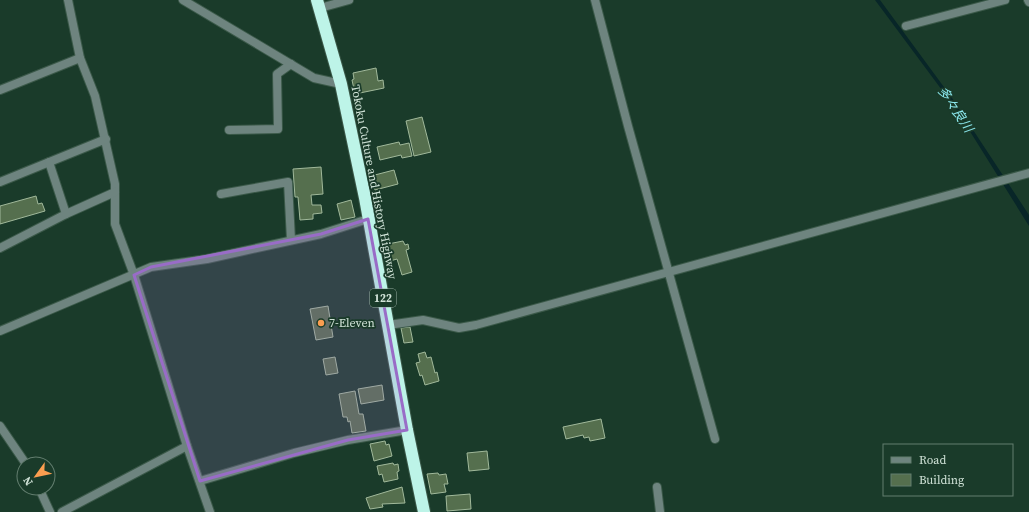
<svg xmlns="http://www.w3.org/2000/svg" width="1029" height="512" viewBox="0 0 1029 512" font-family="'Source Serif 4','Noto Sans JP',serif">
  <style>
    .water { fill: #082628 }
    .building { fill: #556f4e; stroke: #a1b99b }
    .lines { fill: none; stroke-linecap: round; stroke-linejoin: round }
    .street-casing { stroke: #3b5949; stroke-width: 10 }
    .highway-casing { stroke: #3b5949; stroke-width: 14 }
    .street { stroke: #6e847f; stroke-width: 8 }
    .highway { stroke: #bdf4e8; stroke-width: 12 }
    .marked { fill: #996cc7; fill-opacity: 0.2; stroke: #996cc7; stroke-width: 3; stroke-linejoin: round }
    .poi-dot { fill: #fb9e50; stroke: #1a3b2a; stroke-width: 1.5 }
    .labels { text-anchor: middle; stroke-width: 3.5; stroke-linejoin: round; paint-order: stroke }
    .shield { fill: #1a3b2a; stroke: #99b0a3; stroke-width: 1 }
    .shield-label { font-size: 11px; font-weight: bold; fill: #d0e2d7 }
    .street-label { font-size: 12px; fill: #d0e2d7; stroke: #1a3b2a }
    .poi-label { font-size: 12px; fill: #d0e2d7; stroke: #1a3b2a; text-anchor: start }
    .water-label { font-size: 13px; font-style: italic; fill: #8be7ec; stroke: #1a3b2a }
  </style>
  <rect width="100%" height="100%" fill="#1a3b2a"/>
  <polygon class="water" points="875,0 880,0 952,98 1029,215 1029,226 956,109"/>
  <g class="building">
    <polygon points="376,68 378,81 383,80 384,88 355,94 352,80 354,79 353,73"/>
    <polygon points="422,117 431,152 414,156 406,121"/>
    <polygon points="399,142 400,145 409,143 412,156 402,158 401,155 380,160 377,147"/>
    <polygon points="321,167 323,194 311,195 312,205 321,205 322,213 313,214 313,219 300,220 298,197 295,197 293,169"/>
    <polygon points="394,170 398,184 375,190 371,176"/>
    <polygon points="36,196 38,204 42,203 45,211 0,224 0,206"/>
    <polygon points="351,200 355,217 341,220 337,204"/>
    <polygon points="403,241 405,245 408,244 409,249 406,250 412,272 402,275 397,259 390,261 383,245"/>
    <polygon points="328,306 333,337 316,340 310,309"/>
    <polygon points="410,327 413,342 404,343 401,328"/>
    <polygon points="425,352 427,358 431,357 435,373 437,372 439,381 425,385 422,375 420,376 416,363 420,362 418,354"/>
    <polygon points="335,357 338,373 326,375 323,359"/>
    <polygon points="382,385 384,400 361,404 358,389"/>
    <polygon points="355,391 359,414 363,414 366,431 352,433 350,421 348,422 347,417 343,417 339,394"/>
    <polygon points="601,419 605,438 590,441 589,437 584,438 583,435 566,439 563,427"/>
    <polygon points="385,441 386,445 389,444 392,456 374,461 370,444"/>
    <polygon points="487,451 489,469 469,471 467,453"/>
    <polygon points="393,463 394,465 398,464 399,471 397,472 398,479 384,482 382,474 379,475 377,466"/>
    <polygon points="438,473 439,475 446,474 448,484 444,484 446,492 431,494 427,474"/>
    <polygon points="402,487 405,503 382,504 383,507 370,509 366,498"/>
    <polygon points="470,494 471,509 447,511 446,496"/>
  </g>
  <g class="lines">
    <g class="street-casing">
      <g id="street">
        <polyline points="68,0 80,58 95,96 115,184 115,224 134,275 187,446 210,512"/>
        <polyline points="183,0 314,78 341,84"/>
        <polyline points="595,0 628,126 715,439"/>
        <polyline points="1028,0 1029,2"/>
        <polyline points="320,8 349,0"/>
        <polyline points="906,26 1005,0"/>
        <polyline points="0,90 80,58"/>
        <polyline points="229,130 278,129 277,74 291,64"/>
        <polyline points="0,182 106,139"/>
        <polyline points="221,194 288,182 291,240"/>
        <polyline points="66,214 115,192"/>
        <polyline points="0,248 66,214 49,162"/>
        <polyline points="388,325 423,320 459,328 476,325 1029,173"/>
        <polyline points="0,331 151,267 207,259 321,234 368,219"/>
        <polyline points="0,426 26,464"/>
        <polyline points="200,481 294,453 348,440 407,430"/>
        <polyline points="657,487 660,512"/>
        <polyline points="39,488 50,512"/>
        <polyline points="62,512 187,446"/>
      </g>
    </g>
    <g class="highway-casing">
      <polyline id="highway" points="317,0 341,84 365,198 407,430 424,512"/>
    </g>
    <use href="#street" class="street"/>
    <use href="#highway" class="highway"/>
  </g>
  <path class="marked" d="M368 219 407 430 348 440 200 481 134 275 151 267 321 234Z"/>
  <circle class="poi-dot" cx="321" cy="323" r="4"/>
  <g class="labels">
    <rect class="shield" x="370" y="289" width="26" height="18" rx="3"/>
    <g class="shield-label">
      <text x="383" y="302">122</text>
    </g>
    <g class="street-label">
      <text transform="translate(374 182) rotate(79)" y="4">Tokoku Culture and History Highway</text>
    </g>
    <g class="poi-label">
      <text x="329" y="327">7-Eleven</text>
    </g>
    <g class="water-label">
      <text transform="translate(956 109) rotate(56)" y="5">多々良川</text>
    </g>
  </g>
  <rect x="883" y="444" width="130" height="52" fill="#1a3b2a" stroke="#637e6f"/>
  <rect x="891" y="457" width="20" height="6" fill="#6e847f" stroke="#637e6f"/>
  <text x="919" y="464" font-size="12" fill="#d0e2d7">Road</text>
  <rect x="891" y="474" width="20" height="12" fill="#556f4e" stroke="#637e6f"/>
  <text x="919" y="484" font-size="12" fill="#d0e2d7">Building</text>
  <g transform="translate(36 476) rotate(237)"><circle r="19" fill="#1a3b2a" stroke="#637e6f"/>
  <path d="M0-3L7 15L0 10L-7 15Z" fill="#fb9e50"/>
  <text y="-6" font-size="11" font-weight="bold" text-anchor="middle" fill="#d0e2d7">N</text>
  </g>
</svg>
